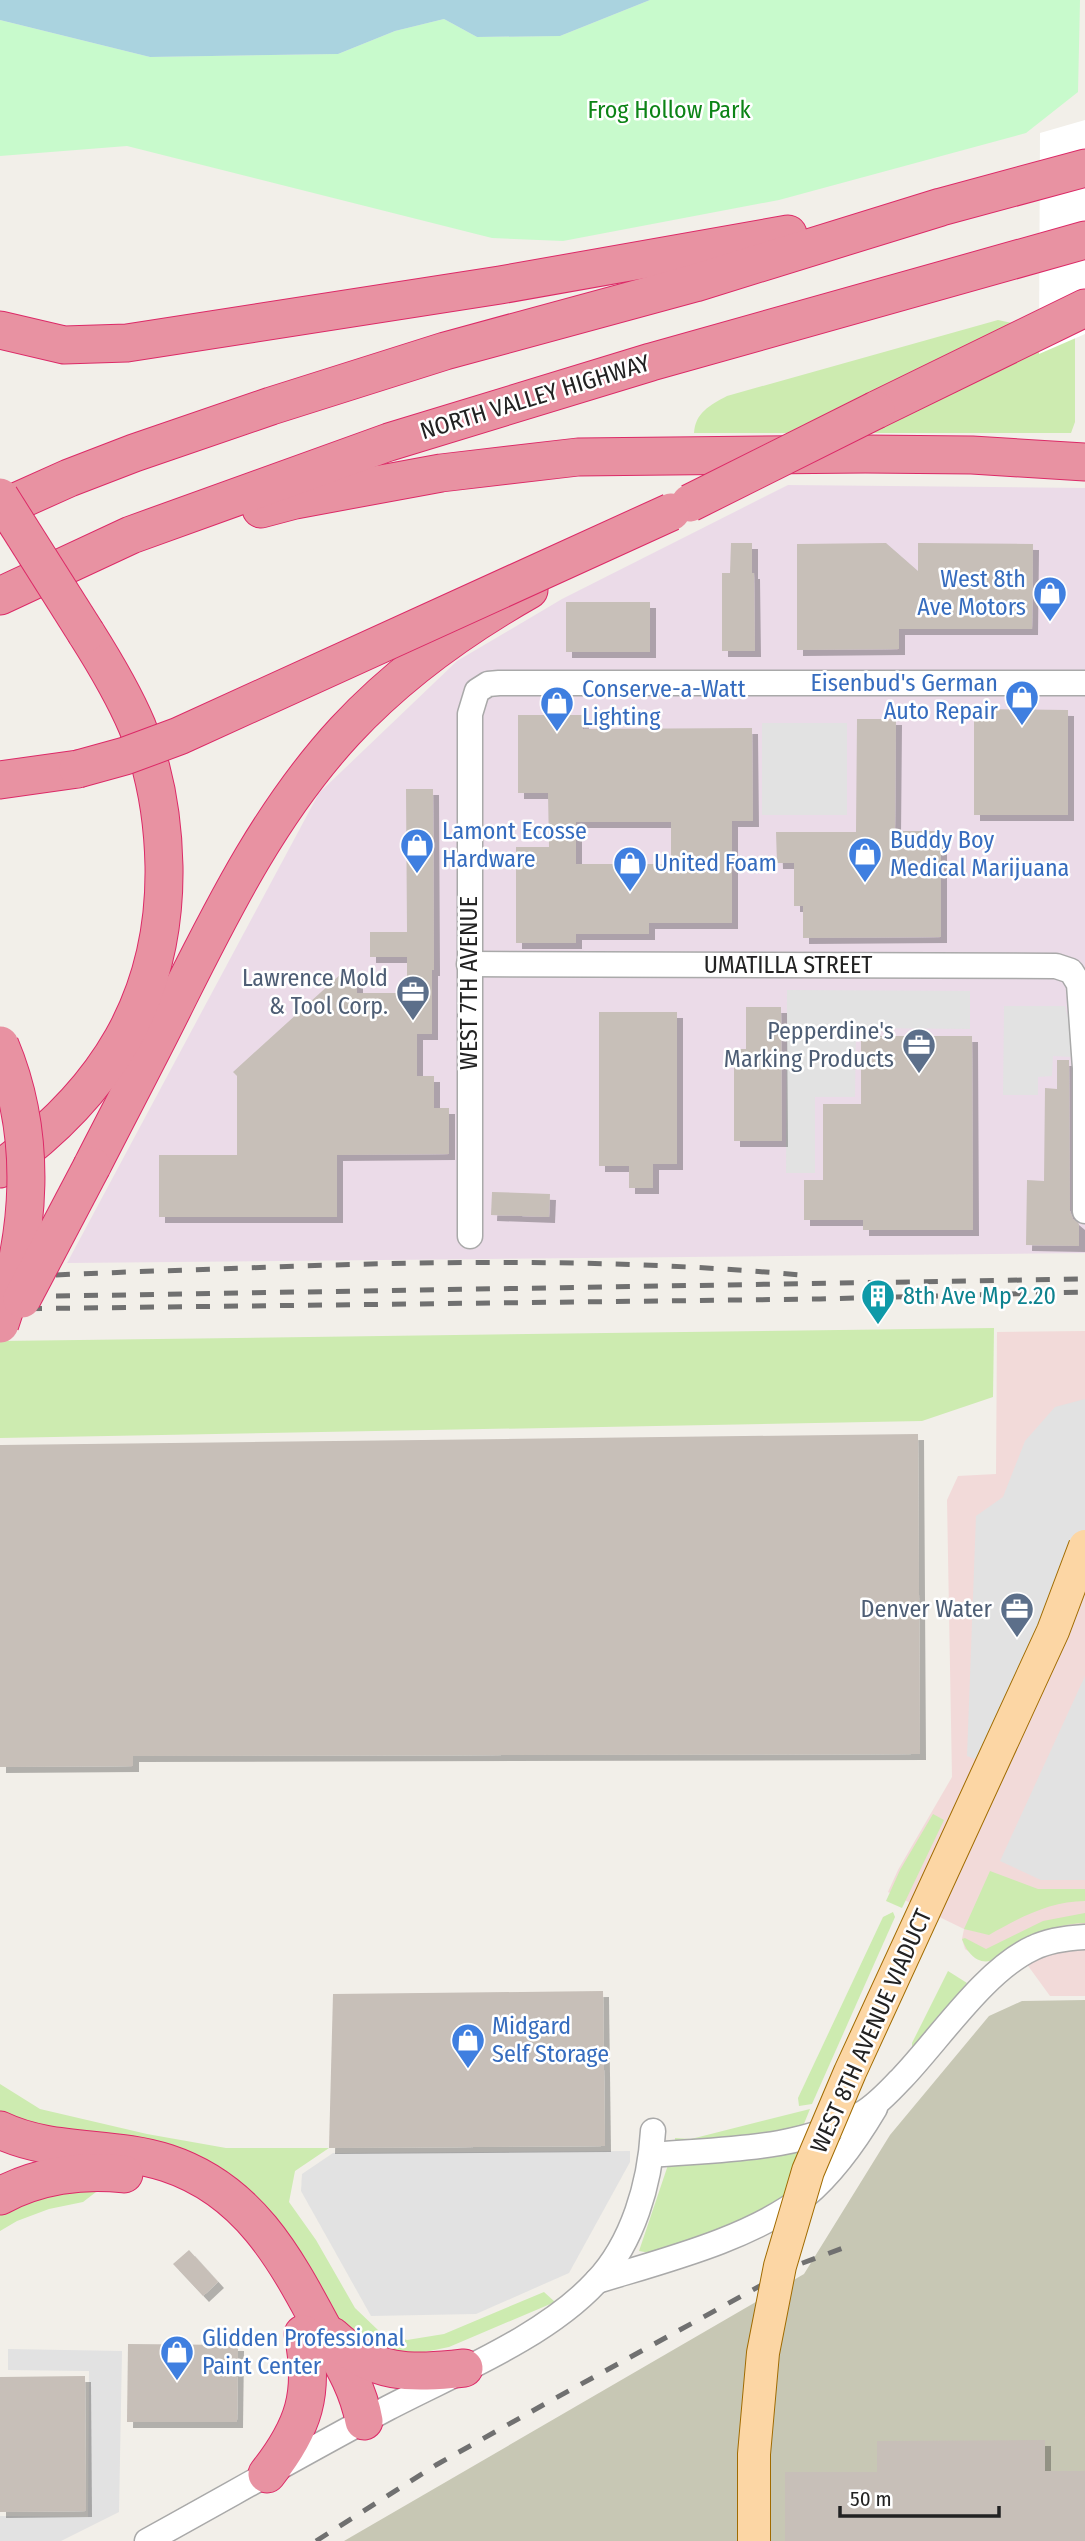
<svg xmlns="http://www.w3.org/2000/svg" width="1085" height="2541" viewBox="0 0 1085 2541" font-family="'Fira Sans Condensed',sans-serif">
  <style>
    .commercial { fill: #f2dad9 }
    .industrial { fill: #ebdbe8 }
    .construction { fill: #c7c7b4 }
    .grass { fill: #cdebb0 }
    .park { fill: #c8facc }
    .parking { fill: #e2e2e2 }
    .water { fill: #aad3df }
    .pier { fill: #fff }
    .building { fill: #c7bfb8; fill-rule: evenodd; filter: url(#shadow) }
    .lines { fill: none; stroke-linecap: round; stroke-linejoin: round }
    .minor-casing { stroke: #a9a9a9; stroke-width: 27 }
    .highway-casing { stroke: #dc2a67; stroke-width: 39 }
    .minor { stroke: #fff; stroke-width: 24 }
    .highway { stroke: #e892a2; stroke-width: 37 }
    .rail { stroke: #707070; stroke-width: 5; stroke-dasharray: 14 14; stroke-linecap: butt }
    .major-bridge-casing { stroke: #a06b00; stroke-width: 34; stroke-linecap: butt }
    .highway-bridge-casing { stroke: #dc2a67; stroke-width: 39; stroke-linecap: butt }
    .major-bridge { stroke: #fcd6a4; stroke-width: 32 }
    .highway-bridge { stroke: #e892a2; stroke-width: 37 }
    .labels { text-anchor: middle; stroke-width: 5; stroke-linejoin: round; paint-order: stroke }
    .park-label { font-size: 24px; fill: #0c8416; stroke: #fff }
    .street-label { font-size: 24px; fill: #222; stroke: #fff }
    .shop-label { font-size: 24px; fill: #366cbe; stroke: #fff; text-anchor: start }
    .service-label { font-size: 24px; fill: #4e5e75; stroke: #fff; text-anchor: end }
    .culture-label { font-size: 24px; fill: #0d838f; stroke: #fff; text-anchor: start }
  </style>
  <defs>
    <filter id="shadow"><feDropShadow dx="6" dy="6" stdDeviation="0" flood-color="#0004"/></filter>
  </defs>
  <rect width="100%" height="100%" fill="#f2efe9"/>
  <polygon class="commercial" points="1085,1331 1085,1996 1050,1996 1013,1945 992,1960 981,1960 965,1949 962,1939 964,1929 888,1892 898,1870 952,1777 947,1500 958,1476 996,1474 997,1332"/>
  <polygon class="industrial" points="788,485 1085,488 1085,1253 67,1263 319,793 457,661 562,599"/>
  <polygon class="construction" points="1085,2000 1085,2541 344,2541 804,2274 890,2135 989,2016 1022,2001"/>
  <g class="grass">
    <path d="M998 320 1075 336V422L1071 433H694C695 413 710 405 727 396Z"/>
    <polygon points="994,1328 993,1397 922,1421 0,1438 0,1341"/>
    <polygon points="933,1814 944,1820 902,1908 886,1901 900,1870"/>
    <path d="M990 1871 1038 1889H1085V1901C1050 1901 1019 1918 989 1935L964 1929Z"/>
    <polygon points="893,1912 895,1917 812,2104 799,2106 798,2098 883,1917"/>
    <path d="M1085 1913V1923C1062 1923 1032 1934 1012 1945 1005 1950 998 1958 990 1961 976 1964 966 1951 962 1939L965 1938 986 1949 1043 1921Z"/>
    <polygon points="948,1971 967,1983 916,2046 912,2047 912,2043"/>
    <polygon points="0,2084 40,2109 147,2134 226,2148 329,2148 295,2171 289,2202 316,2240 355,2308 379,2331 407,2340 444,2334 544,2292 555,2302 449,2347 410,2355 369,2350 342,2326 261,2208 0,2116"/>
    <polygon points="810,2109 801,2131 675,2146 675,2138 691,2139"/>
    <polygon points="847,2133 787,2204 707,2238 650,2253 639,2251 668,2165"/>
    <polygon points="109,2182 83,2202 49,2209 17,2221 0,2231 0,2206"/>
  </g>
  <polygon class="park" points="650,0 1080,0 1078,92 1026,133 779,200 563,241 492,238 127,146 0,156 0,20 150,57 338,54 395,31 444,19 477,37 560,36"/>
  <g class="parking">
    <rect x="762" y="723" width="85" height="92"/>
    <polygon points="787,990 970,991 970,1029 856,1028 855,1097 815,1097 815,1173 786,1173"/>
    <polygon points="1004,1006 1065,1006 1072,1031 1072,1057 1053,1056 1052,1076 1038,1077 1038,1095 1003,1095"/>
    <polygon points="1085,1399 1085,1557 1007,1771 967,1756 976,1516 1003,1497 1025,1441 1055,1407"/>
    <polygon points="1085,1676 1085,1880 1041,1880 1000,1861"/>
    <polygon points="630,2151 630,2162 569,2273 476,2314 371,2316 301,2191 302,2174 333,2153"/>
    <polygon points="8,2349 122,2351 119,2512 61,2541 0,2541 0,2516 88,2517 89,2371 8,2370"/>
  </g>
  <polygon class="water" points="0,0 650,0 560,36 477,37 444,19 395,31 338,54 150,57 0,20"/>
  <polygon class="pier" points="1085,120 1085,334 1039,354 1040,133"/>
  <g class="building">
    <polygon points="731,543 752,543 752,573 754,573 755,651 722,651 722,573 730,573"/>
    <polygon points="886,543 918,571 918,543 1033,544 1032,629 899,629 899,649 797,650 797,544"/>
    <rect x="566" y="602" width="84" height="50"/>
    <polygon points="974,709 1068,710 1068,815 974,815"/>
    <path d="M518 715H583V729L752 728 753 821H732V923H649V934H576V943H516V847H549L548 793H518ZM576 822H671V864H576Z"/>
    <polygon points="857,719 896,719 895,831 941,831 941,937 803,938 803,906 794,906 794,863 777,863 776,832 856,832"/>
    <polygon points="406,789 433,789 434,970 432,970 432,1034 417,1034 417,1076 434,1076 434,1108 449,1108 449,1154 337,1155 337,1217 159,1217 159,1155 237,1155 237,1076 233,1072 342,973 357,973 357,993 407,993 407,957 370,957 370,932 407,932"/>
    <polygon points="746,1007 781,1007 782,1141 734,1141 734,1049 746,1049"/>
    <polygon points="599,1012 677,1012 677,1164 653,1164 653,1188 629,1188 629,1166 599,1166"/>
    <polygon points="861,1036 972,1036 973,1230 863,1230 863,1220 804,1220 804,1180 823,1180 823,1104 861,1104"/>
    <polygon points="1057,1060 1069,1060 1070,1211 1073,1219 1079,1224 1079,1246 1026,1245 1027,1180 1044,1181 1045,1088 1057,1089"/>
    <polygon points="492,1192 550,1194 549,1217 491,1215"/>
    <polygon points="918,1434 920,1754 133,1756 133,1766 0,1767 0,1445"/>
    <polygon points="603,1991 605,2146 329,2148 333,1994"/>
    <polygon points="189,2250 218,2282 203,2296 173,2264"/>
    <polygon points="128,2344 238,2345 237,2422 127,2422"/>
    <polygon points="85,2376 86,2511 0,2512 0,2377"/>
    <polygon points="1045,2440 1045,2471 1085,2471 1085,2541 785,2541 785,2472 877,2472 877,2441"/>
  </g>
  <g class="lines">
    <g class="minor-casing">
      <g id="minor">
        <polyline points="469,964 1056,966 1071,971 1079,984 1085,1068"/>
        <polyline points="1085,1071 1085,1211"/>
        <polyline points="470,1236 470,714 477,691 488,684 499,683 1085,683"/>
        <path d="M652 2155C721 2149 802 2151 863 2113 878 2104 890 2090 902 2078 940 2038 985 1970 1033 1948 1049 1940 1067 1938 1085 1937"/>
        <path d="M597 2281C662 2261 751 2239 805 2196 834 2172 856 2140 875 2108"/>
        <path d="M147 2541C227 2497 307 2451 388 2408 455 2373 545 2337 596 2282 633 2243 650 2183 653 2131"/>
      </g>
    </g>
    <g class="highway-casing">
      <g id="highway">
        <polyline points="0,330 64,345 127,343 500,285 788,234"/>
        <polyline points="876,410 1085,308"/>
        <polyline points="0,509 69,478 134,453 271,406 445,351 695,283 941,207 1085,168"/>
        <polyline points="261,509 295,500 441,473 578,457 865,454 972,455 1085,462"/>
        <polyline points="0,596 131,535 389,442 651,362 1085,240"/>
        <polyline points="0,780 78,769"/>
        <path d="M92 1166C121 1109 151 1053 179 996 226 902 273 809 345 731 397 675 462 628 529 590"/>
        <path d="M0 1169C106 1093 166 999 164 866 163 818 155 770 137 726 123 693 105 663 86 633"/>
        <path d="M0 2130C52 2155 113 2145 167 2163 249 2190 285 2258 323 2329 340 2359 358 2387 364 2421"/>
        <path d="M0 2196C37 2176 82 2169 124 2174"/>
        <path d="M332 2336C374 2375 410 2374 464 2368"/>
        <path d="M267 2474C304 2427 315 2393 303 2334"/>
      </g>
    </g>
    <use href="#minor" class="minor"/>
    <use href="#highway" class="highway"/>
    <g class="rail">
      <path d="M0 1278C81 1273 163 1271 244 1268 430 1261 615 1258 801 1275"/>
      <polyline points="0,1297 1085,1279"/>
      <polyline points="0,1309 820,1299 1085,1292"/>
      <polyline points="316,2541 436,2465 543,2405 800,2264 851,2245"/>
    </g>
    <g class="major-bridge-casing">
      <polyline id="major-bridge" points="754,2541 754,2454 763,2353 780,2266 808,2171 850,2072 1053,1631 1085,1546"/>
    </g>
    <g class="highway-bridge-casing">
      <g id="highway-bridge">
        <polyline points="0,497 86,633"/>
        <polyline points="690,503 876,410"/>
        <polyline points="78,769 125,756 179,736 671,512"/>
        <path d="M0 1045C38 1135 31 1234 0 1324"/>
        <polyline points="22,1299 92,1166"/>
      </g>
    </g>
    <use href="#major-bridge" class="major-bridge"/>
    <use href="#highway-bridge" class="highway-bridge"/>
  </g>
  <defs>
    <g id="shop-pin" transform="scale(1.75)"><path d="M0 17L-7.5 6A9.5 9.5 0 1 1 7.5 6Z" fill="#3f7fe0" stroke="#fff"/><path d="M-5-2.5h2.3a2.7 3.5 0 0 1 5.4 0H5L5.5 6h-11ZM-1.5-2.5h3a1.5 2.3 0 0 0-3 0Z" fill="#fff"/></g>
    <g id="office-pin" transform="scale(1.75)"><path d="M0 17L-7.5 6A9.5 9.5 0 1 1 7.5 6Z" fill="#5c6f8a" stroke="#fff"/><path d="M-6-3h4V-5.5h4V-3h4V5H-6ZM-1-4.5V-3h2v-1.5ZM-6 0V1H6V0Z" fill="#fff"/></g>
    <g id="building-pin" transform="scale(1.75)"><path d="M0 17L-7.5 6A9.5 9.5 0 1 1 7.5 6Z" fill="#0f9aa8" stroke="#fff"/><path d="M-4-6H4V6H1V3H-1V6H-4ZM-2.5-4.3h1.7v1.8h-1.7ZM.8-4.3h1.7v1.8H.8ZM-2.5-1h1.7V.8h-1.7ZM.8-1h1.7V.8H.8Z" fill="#fff"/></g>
  </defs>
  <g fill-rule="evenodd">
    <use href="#shop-pin" x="1050" y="593"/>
    <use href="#shop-pin" x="1022" y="697"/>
    <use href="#shop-pin" x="557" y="703"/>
    <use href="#shop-pin" x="417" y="845"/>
    <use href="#shop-pin" x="865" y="854"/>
    <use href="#shop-pin" x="630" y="863"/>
    <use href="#office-pin" x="413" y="992"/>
    <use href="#office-pin" x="919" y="1045"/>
    <use href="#building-pin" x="878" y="1296"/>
    <use href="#office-pin" x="1017" y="1609"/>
    <use href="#shop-pin" x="468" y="2040"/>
    <use href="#shop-pin" x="177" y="2352"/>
  </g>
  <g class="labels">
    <g class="park-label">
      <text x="669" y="118">Frog Hollow Park</text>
    </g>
    <g class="street-label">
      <text transform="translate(535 397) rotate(-17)" y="8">NORTH VALLEY HIGHWAY</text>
      <text x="788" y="973">UMATILLA STREET</text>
      <text transform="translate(469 983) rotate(-90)" y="8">WEST 7TH AVENUE</text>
      <text transform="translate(871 2031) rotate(-66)" y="8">WEST 8TH AVENUE VIADUCT</text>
    </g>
    <g class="shop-label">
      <text x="1026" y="587" text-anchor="end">West 8th<tspan x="1026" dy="28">Ave Motors</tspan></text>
      <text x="998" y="691" text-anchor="end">Eisenbud's German<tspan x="998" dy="28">Auto Repair</tspan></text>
      <text x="582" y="697">Conserve-a-Watt<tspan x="582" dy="28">Lighting</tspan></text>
      <text x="442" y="839">Lamont Ecosse<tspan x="442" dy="28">Hardware</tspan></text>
      <text x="890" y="848">Buddy Boy<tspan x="890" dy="28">Medical Marijuana</tspan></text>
      <text x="654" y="871">United Foam</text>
      <text x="492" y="2034">Midgard<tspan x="492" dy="28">Self Storage</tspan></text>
      <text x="202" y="2346">Glidden Professional<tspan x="202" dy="28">Paint Center</tspan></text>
    </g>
    <g class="service-label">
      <text x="388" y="986">Lawrence Mold<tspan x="388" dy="28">&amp; Tool Corp.</tspan></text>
      <text x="894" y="1039">Pepperdine's<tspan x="894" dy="28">Marking Products</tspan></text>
      <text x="992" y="1617">Denver Water</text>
    </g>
    <g class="culture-label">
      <text x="903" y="1304">8th Ave Mp 2.20</text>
    </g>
  </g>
  <path d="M840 2506v10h159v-10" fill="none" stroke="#222222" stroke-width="3.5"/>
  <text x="850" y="2506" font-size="21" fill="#222222" stroke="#ffffff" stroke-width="5" paint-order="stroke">50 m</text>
</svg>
